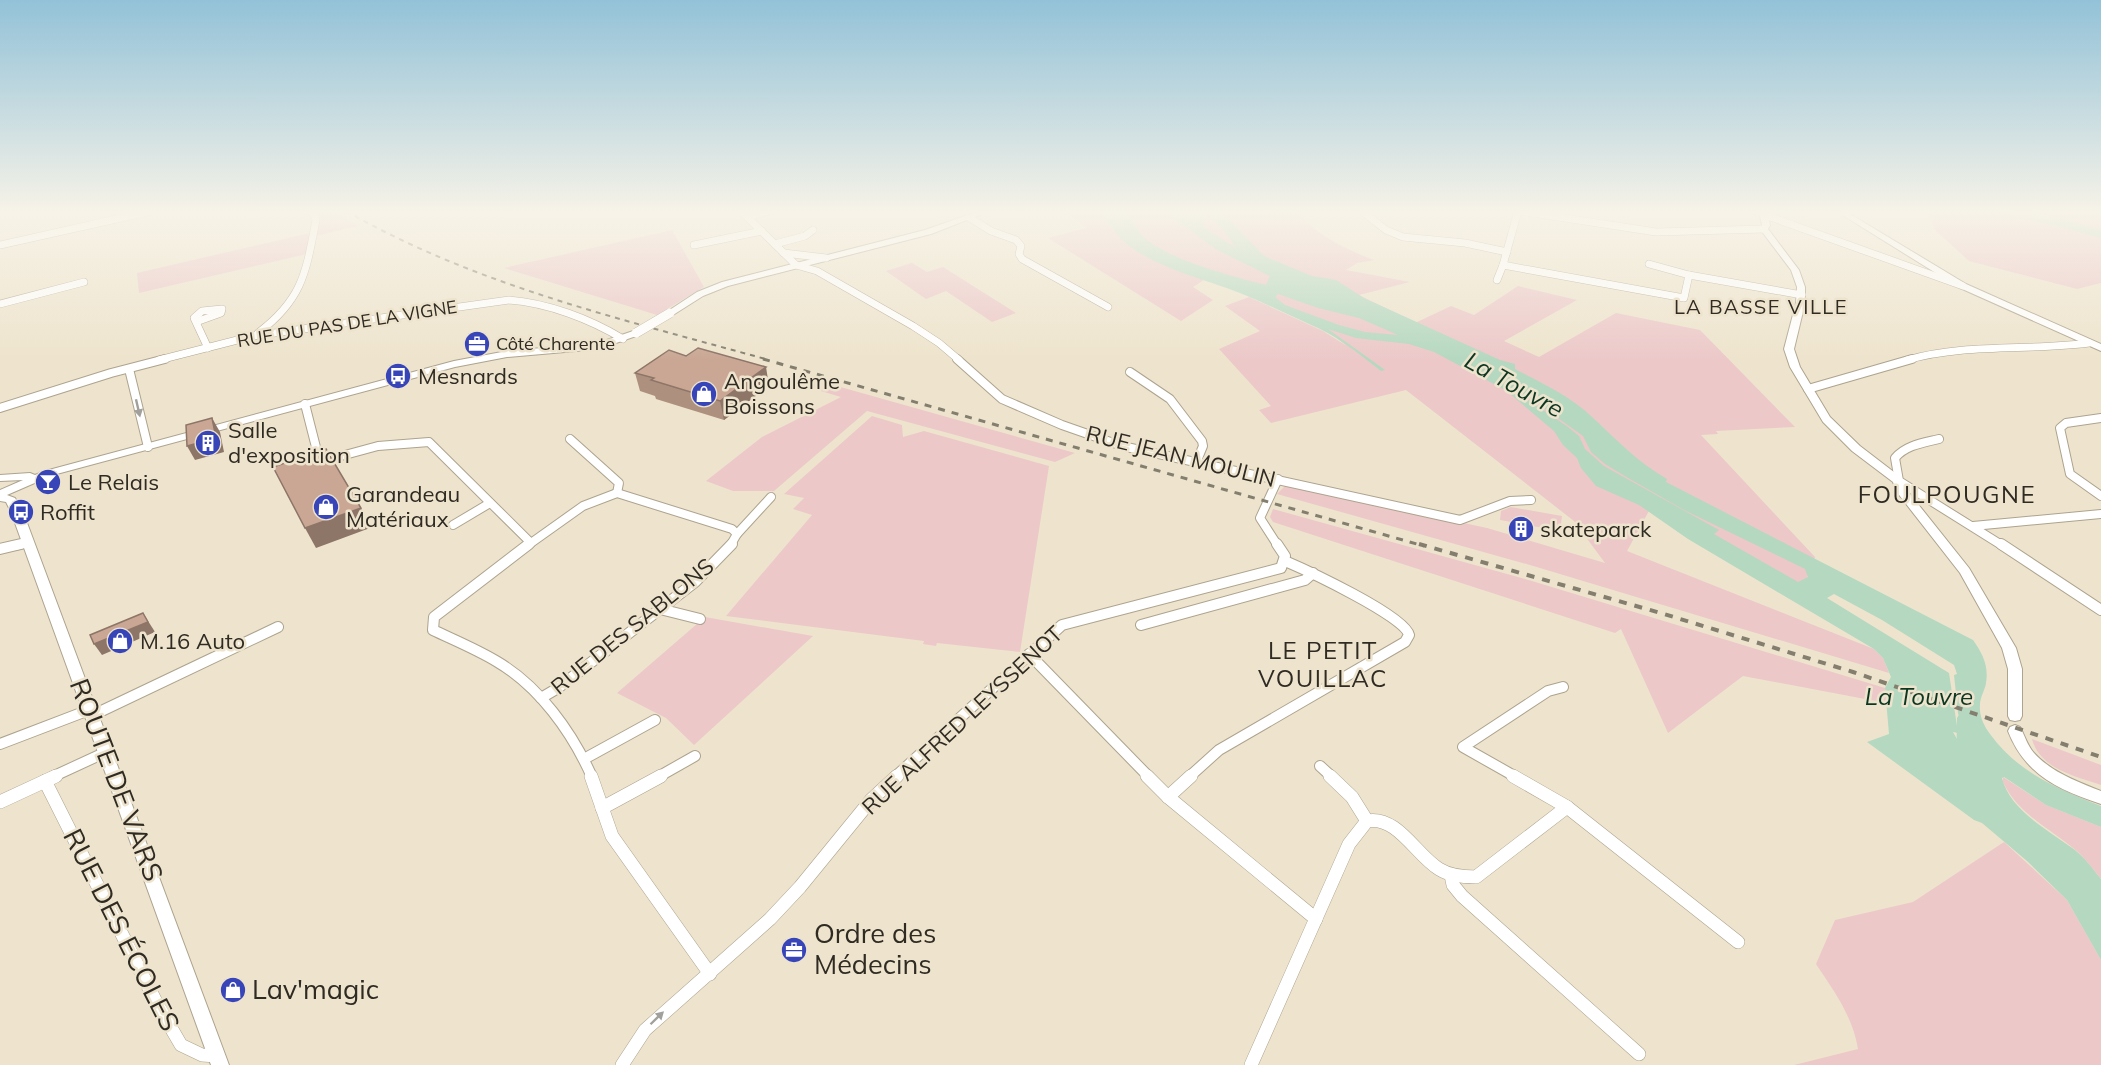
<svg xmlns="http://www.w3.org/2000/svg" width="2101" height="1065" viewBox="0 0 2101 1065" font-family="Mulish,sans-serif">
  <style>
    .green { fill: #ecc8c9 }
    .water { fill: #b5d8c0; fill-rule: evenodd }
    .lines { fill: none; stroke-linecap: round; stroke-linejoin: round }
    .river { fill: #b5d8c0; fill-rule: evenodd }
    .street-far3-casing { stroke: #ada38e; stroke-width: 8 }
    .street-far2-casing { stroke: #ada38e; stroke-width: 10 }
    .street-far1-casing { stroke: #ada38e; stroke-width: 12 }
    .street-casing { stroke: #ada38e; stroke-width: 14 }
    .secondary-casing { stroke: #ada38e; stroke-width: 2 }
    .street-far3 { stroke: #fff; stroke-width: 7 }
    .street-far2 { stroke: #fff; stroke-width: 8 }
    .street-far1 { stroke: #fff; stroke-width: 10 }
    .street { stroke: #fff; stroke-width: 13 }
    .secondary { fill: #fff; fill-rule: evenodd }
    .rail-far2 { stroke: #847e6f; stroke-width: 2; stroke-dasharray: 5 5; stroke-linecap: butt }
    .rail-far1 { stroke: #847e6f; stroke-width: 3; stroke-dasharray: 7 7; stroke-linecap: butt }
    .rail { stroke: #847e6f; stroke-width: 4; stroke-dasharray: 8 8; stroke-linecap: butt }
    .secondary-bridge-casing { stroke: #ada38e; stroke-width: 10; stroke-linecap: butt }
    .secondary-bridge { stroke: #fff; stroke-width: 9 }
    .wall { fill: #ae907f }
    .shaded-wall { fill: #8d7568 }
    .building { fill: #caa794; stroke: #8d7568; stroke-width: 1.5 }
    .oneway { fill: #a1a09c }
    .labels { text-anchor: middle; stroke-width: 5; stroke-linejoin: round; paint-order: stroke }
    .far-street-label { font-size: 18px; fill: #2f2b23; stroke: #eee4cd }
    .far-poi-label { font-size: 18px; fill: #2f2b23; stroke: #eee4cd; text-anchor: start }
    .far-neighbourhood-label { font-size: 20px; letter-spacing: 1.5px; fill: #2f2b23; stroke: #eee4cd }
    .poi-label { font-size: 22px; fill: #2f2b23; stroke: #eee4cd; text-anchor: start }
    .street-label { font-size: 22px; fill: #2f2b23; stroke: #eee4cd }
    .water-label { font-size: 24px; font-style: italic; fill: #0b3720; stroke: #eee4cd }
    .neighbourhood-label { font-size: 24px; letter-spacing: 1.5px; fill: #2f2b23; stroke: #eee4cd }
    .near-street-label { font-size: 27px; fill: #2f2b23; stroke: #eee4cd }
    .near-poi-label { font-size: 27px; fill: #2f2b23; stroke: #eee4cd; text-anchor: start }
  </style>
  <rect width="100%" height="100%" fill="#eee4cd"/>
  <g class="green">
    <polygon points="314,211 333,211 358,226 316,236 320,216"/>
    <path d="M1065 211H1297C1314 234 1347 250 1374 260L1357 263 1346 270 1410 282 1359 295 1415 323 1451 306 1474 315 1518 286 1577 300 1504 341 1539 357 1616 313 1700 330 1795 427 1716 431 1718 434 1701 435 1815 557 1802 592 1650 509 1627 551 1874 649 1883 658 1889 673 1530 565 1277 494 1286 485 1487 528 1605 563 1574 521 1406 390 1271 423 1259 410 1271 406 1219 349 1260 331 1225 306 1249 297 1323 331 1347 346 1323 327 1207 278 1193 287 1213 300 1181 321 1048 238 1086 228Z"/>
    <polygon points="1929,211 2101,211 2101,283 2077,289 1969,261 1934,229"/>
    <polygon points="672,230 704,287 657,315 504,268"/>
    <polygon points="310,233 307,254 139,293 137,273"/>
    <polygon points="912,263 927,272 943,267 1016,313 992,322 946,291 926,299 886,271"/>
    <polygon points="812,379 1075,453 1055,462 867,411 774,491 733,491 706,481 762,437 841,397 804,386"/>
    <polygon points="872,416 902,425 903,437 924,431 1049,466 1020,652 937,643 936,646 923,644 924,641 726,616 812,515 793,509 804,498 784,494"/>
    <polygon points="1511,507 1562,516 1560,531 1500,520 1501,511"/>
    <polygon points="1273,509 1532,581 1885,688 1886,703 1743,676 1668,733 1621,629 1615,633 1273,522 1270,517"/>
    <polygon points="705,617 813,636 694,745 666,718 617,693"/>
    <path d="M2032 739 2101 765V785C2075 776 2040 769 2032 739Z"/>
    <path d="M2003 777 2046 805 2101 827V879C2094 870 2087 861 2079 853 2053 830 2018 815 2003 782Z"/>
    <path d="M2004 842 2067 900 2101 960V1065H1794L1858 1049C1853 1017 1834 991 1816 964L1835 920 1913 902Z"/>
  </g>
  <g class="water">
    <path d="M1102 211H1126C1133 219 1136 230 1145 238 1169 260 1234 277 1266 285L1270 276 1217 250 1166 213 1168 211H1222V214L1229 219 1264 256 1312 276 1336 280 1364 298 1500 360 1515 364V369C1541 383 1570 396 1591 416 1616 439 1637 462 1667 479L1666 482 1973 640C1982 653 1989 665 1986 683 1985 690 1980 697 1980 705 1979 716 1984 726 1990 734 2018 773 2059 789 2101 806V827L2046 805 2004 777 2002 778C2010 811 2050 831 2075 850 2085 858 2093 869 2101 879V960L2067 900 2027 861 1982 823 1974 820 1867 742 1889 734 1885 688 1891 677 1883 658 1874 649 1688 539 1639 505 1596 486 1581 468 1577 458 1563 445 1554 431 1509 393 1524 397 1568 427 1579 436 1585 449 1604 466 1719 530 1714 534 1798 582 1808 577 1805 569 1684 510 1623 475 1605 464 1591 452 1583 436 1527 396 1507 391 1434 352 1409 344 1356 338 1328 329 1385 370 1381 371C1362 356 1342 340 1320 329 1293 317 1267 304 1240 293 1195 275 1120 261 1102 211ZM1208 215 1224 231 1236 248 1204 227 1203 220ZM1278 294 1318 308 1359 318 1398 335 1365 332 1339 325 1285 305 1275 297ZM1834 594 1882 620 1954 665 1957 674 1954 675 1958 713 1963 734 1968 736 1975 763 1966 755 1953 732 1958 733 1949 673 1827 598Z"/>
    <polygon points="1994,211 2034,211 2101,230 2101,238"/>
  </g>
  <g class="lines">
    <polygon class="river" points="1969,709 1977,712 1981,718 1980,774 1985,783 1982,790 1973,793 1964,790 1956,776 1957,718 1961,712"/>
    <g class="street-far3-casing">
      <g id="street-far3">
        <polyline points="741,211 796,265 817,271 913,326 939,343 959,360"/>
        <polyline points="1362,211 1386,230 1403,237 1465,243 1507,252"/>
        <polyline points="1518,211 1503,265 1684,298 1689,275"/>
        <polyline points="1519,211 1656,232 1764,229"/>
        <polyline points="1765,215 1963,286"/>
        <polyline points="748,217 769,211"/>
        <polyline points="970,218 991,231 1016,240 1021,246 1019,254 1022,259 1108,307"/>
        <polyline points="775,244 805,236 813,230"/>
        <polyline points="0,245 152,211"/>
        <polyline points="694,245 762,231"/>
        <polyline points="784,253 826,258"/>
        <polyline points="1649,264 1689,275 1802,295"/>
        <polyline points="1497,280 1503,265"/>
        <polyline points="0,304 84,282"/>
        <polyline points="196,322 221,313 222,309 202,311 194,318 208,348"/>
        <path d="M258 333C303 299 306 272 316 220L314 214 309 211"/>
        <path d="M159 360 253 336 509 300C548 303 590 319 623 339"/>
        <path d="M1907 360C1966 343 2029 351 2089 343"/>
      </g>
    </g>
    <g class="street-far2-casing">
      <g id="street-far2">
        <polyline points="957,359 1002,399 1062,425 1122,446 1460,520 1510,501 1531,500"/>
        <polyline points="129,369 148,447"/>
        <polyline points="1130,372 1170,399 1202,441 1203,446 1196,463"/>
        <polyline points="1808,389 1912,359"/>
        <polyline points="305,404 319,459 330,459 378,446 429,442 531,543 527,546"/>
        <polyline points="0,408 111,373 165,359"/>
        <polyline points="2101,418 2066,423 2060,428 2070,474 2101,496"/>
        <polyline points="570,439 619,483 617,493"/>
        <path d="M1939 439C1923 443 1906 445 1895 458L1899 481 2003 546"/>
        <polyline points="1278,479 1260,518 1278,546"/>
        <polyline points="453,525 490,503"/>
        <polyline points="1973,526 2101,514"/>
        <polyline points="737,534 771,497"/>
        <polyline points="531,543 583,506 617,493 732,529 737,534 730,546"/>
        <polyline points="14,546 28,543"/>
      </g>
    </g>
    <g class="street-far1-casing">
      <g id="street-far1">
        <path d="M529 544 434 617 433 630C454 640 476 649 496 661 539 686 572 732 592 777"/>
        <polyline points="2001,544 2101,610"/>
        <polyline points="0,549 21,544"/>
        <polyline points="660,609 700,619"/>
        <polyline points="1141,625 1305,580 1313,573"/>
        <polyline points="1029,654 1149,777"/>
        <polyline points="541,698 558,688 695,582 732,544"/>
        <polyline points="91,716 278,627"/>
        <polyline points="0,744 89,710"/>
        <polyline points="584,759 655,720"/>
        <polyline points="1320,766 1332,777"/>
        <polyline points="52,777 104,753"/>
        <polyline points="658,777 695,756"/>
        <polyline points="895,777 1062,625 1281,568 1285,556 1277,544"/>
        <path d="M1189 777 1219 750 1405 642 1409 635C1405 616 1306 570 1285 561"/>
        <polyline points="1516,777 1463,747 1548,691 1563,687"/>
      </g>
    </g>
    <g class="street-casing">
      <g id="street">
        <polyline points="591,776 612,836 710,974"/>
        <polyline points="1147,776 1168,797 1316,919"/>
        <polyline points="1330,776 1352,797 1367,821"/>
        <polyline points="1513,776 1567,807"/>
        <polyline points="45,781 156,1002 181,1045 202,1055 217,1056"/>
        <polyline points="1168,797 1191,776"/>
        <polyline points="0,802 56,776"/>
        <polyline points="602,808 661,776"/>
        <polyline points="1451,875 1453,885 1462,896 1639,1054"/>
        <polyline points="622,1065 645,1030 770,919 800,887 871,800 897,776"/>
        <path d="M1251 1065 1349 844 1367 821C1397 815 1416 855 1439 869 1450 876 1464 877 1476 877L1567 807 1738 942"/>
      </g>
    </g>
    <g class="secondary-casing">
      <g id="secondary">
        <polygon points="979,211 990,211 931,234 728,286 703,296 673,315 670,316 665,313 697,292 722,282 925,230"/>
        <polygon points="1759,211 1767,211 1770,225 1768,229 1799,270 1805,287 1805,303 1794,349 1800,367 1830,417 1860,446 1903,479 1906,489 1969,568 2016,648 2022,669 2022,716 2020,720 2015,721 2010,720 2008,716 2008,669 2002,648 1960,573 1896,491 1893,482 1852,451 1823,422 1790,367 1784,349 1796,303 1797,287 1791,270 1760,229 1762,225"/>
        <polygon points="1836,211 1845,211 1966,284 2101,344 2101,351 1960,288"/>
        <polygon points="636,330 639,331 639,335 599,349 507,357 455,367 53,475 7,495 15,498 23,512 229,1065 211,1065 11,512 6,502 0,501 0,490 23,480 0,481 0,475 30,473 35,475 45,471 454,361 507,351 598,343"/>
        <path d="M2015 725 2020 727C2025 736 2027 745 2034 753 2051 772 2078 782 2101 791V804C2059 790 2025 775 2008 731L2010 727Z"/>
      </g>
    </g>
    <use href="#street-far3" class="street-far3"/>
    <use href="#street-far2" class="street-far2"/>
    <use href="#street-far1" class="street-far1"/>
    <use href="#street" class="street"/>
    <use href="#secondary" class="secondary"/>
    <path class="rail-far2" d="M346 211C477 286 625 320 769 360"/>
    <polyline class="rail-far1" points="763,359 1424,546"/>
    <polyline class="rail" points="1419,544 1664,614 1853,672 2101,757"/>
    <g class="secondary-bridge-casing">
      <polyline id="secondary-bridge" points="636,333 670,313"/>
    </g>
    <use href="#secondary-bridge" class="secondary-bridge"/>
  </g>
  <polygon class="wall" points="635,373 769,386 724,420 656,399 655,396 640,391"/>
  <g class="shaded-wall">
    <polygon points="766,367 769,386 724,420 720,401"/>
    <polygon points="212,418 220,432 224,452 195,460 187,446"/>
    <polygon points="361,508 370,528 316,548 305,528"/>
    <polygon points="143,613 155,632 102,655 94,644"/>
  </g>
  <g class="building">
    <polygon points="698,348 766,367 720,401 651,380 654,378 635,373 669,350 686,356"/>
    <polygon points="212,418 216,438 187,446 186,425"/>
    <polygon points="326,449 361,508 305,528 273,467"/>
    <polygon points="143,613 148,622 94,644 90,635"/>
  </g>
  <defs><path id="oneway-solid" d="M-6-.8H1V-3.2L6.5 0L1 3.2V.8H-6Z" transform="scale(1.5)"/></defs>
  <g class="oneway">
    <use href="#oneway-solid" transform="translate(138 408) rotate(77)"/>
    <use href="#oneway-solid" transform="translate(657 1018) rotate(-44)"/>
  </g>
  <linearGradient id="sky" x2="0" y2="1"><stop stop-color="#93c2d8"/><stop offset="0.59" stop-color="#f7f3e8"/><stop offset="1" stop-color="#f7f3e8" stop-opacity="0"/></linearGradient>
  <rect width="2101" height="360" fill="url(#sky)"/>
  <defs>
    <g id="office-disc" transform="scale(1.35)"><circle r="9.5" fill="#3745b8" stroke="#eee4cd"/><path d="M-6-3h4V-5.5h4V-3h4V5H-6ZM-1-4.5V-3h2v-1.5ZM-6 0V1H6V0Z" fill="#fff"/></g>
    <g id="bus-disc" transform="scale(1.35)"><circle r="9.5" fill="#3745b8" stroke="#eee4cd"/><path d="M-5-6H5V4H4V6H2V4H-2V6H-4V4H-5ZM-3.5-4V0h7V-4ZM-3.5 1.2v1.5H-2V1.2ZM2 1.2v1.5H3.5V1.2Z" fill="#fff"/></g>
    <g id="shop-disc" transform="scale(1.35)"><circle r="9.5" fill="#3745b8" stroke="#eee4cd"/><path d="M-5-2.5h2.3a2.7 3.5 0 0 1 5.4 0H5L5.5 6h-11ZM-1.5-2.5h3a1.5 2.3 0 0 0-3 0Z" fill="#fff"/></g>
    <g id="building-disc" transform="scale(1.35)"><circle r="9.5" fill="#3745b8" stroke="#eee4cd"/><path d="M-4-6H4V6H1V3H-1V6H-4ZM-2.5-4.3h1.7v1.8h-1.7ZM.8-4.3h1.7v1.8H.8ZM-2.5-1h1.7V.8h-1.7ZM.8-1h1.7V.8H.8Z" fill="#fff"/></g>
    <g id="bar-disc" transform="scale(1.35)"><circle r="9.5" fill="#3745b8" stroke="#eee4cd"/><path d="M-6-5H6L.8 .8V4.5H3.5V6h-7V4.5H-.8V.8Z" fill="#fff"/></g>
  </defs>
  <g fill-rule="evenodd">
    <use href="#office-disc" x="477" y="344"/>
    <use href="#bus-disc" x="398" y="376"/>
    <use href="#shop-disc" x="704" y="394"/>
    <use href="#building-disc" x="208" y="443"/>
    <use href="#bar-disc" x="48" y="482"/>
    <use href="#shop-disc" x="326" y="507"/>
    <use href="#bus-disc" x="21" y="512"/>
    <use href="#building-disc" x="1521" y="529"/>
    <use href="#shop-disc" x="120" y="641"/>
    <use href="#office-disc" x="794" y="950"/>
    <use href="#shop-disc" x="233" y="990"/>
  </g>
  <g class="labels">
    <g class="far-street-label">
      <text transform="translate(347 324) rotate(-9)" y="6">RUE DU PAS DE LA VIGNE</text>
    </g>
    <g class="far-poi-label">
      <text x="496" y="350">Côté Charente</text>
    </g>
    <g class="far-neighbourhood-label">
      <text x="1761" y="314">LA BASSE VILLE</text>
    </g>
    <g class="poi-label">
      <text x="418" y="384">Mesnards</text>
      <text x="724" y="389">Angoulême<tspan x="724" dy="25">Boissons</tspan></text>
      <text x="228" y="438">Salle<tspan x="228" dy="25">d'exposition</tspan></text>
      <text x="68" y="490">Le Relais</text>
      <text x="346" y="502">Garandeau<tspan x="346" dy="25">Matériaux</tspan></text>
      <text x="40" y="520">Roffit</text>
      <text x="1540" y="537">skateparck</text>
      <text x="140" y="649">M.16 Auto</text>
    </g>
    <g class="street-label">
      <text transform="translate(1181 456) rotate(14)" y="8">RUE JEAN MOULIN</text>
      <text transform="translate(632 626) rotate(-39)" y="8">RUE DES SABLONS</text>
      <text transform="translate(962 720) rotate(-43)" y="8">RUE ALFRED LEYSSENOT</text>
    </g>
    <g class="water-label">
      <text transform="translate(1514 385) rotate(29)" y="8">La Touvre</text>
      <text x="1919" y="705">La Touvre</text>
    </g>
    <g class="neighbourhood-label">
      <text x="1947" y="503">FOULPOUGNE</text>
      <text x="1323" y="659">LE PETIT<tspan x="1323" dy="28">VOUILLAC</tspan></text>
    </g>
    <g class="near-street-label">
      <text transform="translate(116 780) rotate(69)" y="9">ROUTE DE VARS</text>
      <text transform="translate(121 930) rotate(63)" y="9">RUE DES ÉCOLES</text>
    </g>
    <g class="near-poi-label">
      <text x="814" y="943">Ordre des<tspan x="814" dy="31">Médecins</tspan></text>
      <text x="252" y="999">Lav'magic</text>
    </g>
  </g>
</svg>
